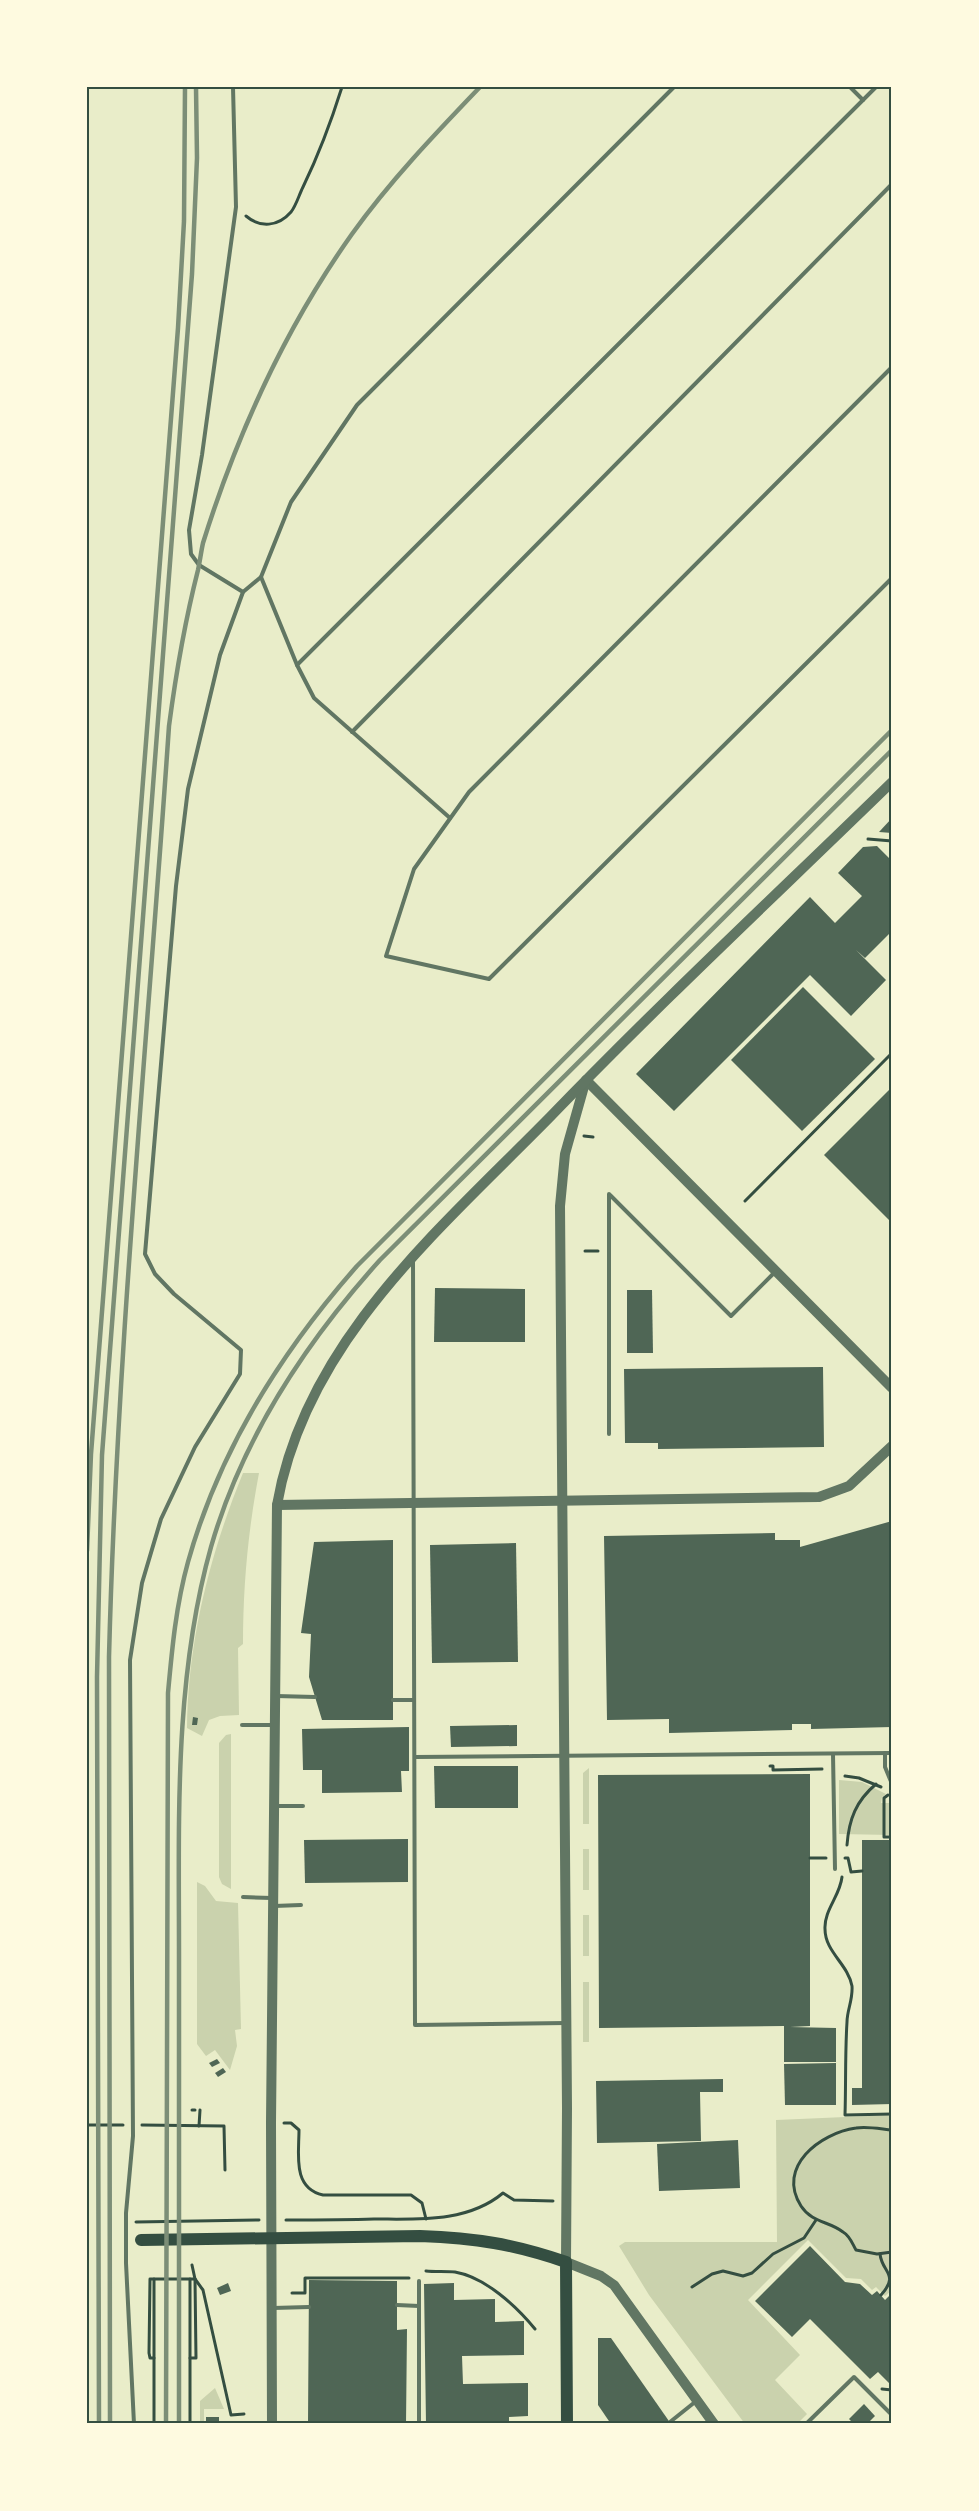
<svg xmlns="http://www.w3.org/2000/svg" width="979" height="2511" viewBox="0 0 979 2511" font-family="'Sofia Sans Condensed',sans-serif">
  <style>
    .green { fill: #cad2ad }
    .building { fill: #4f6655 }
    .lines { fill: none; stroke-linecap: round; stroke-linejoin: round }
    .path { stroke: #344e41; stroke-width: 3 }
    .service { stroke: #617663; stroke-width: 4 }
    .tertiary { stroke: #617663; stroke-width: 10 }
    .secondary { stroke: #344e41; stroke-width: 12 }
    .rail { stroke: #7c8e77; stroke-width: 4.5 }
    .neatline { fill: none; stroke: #344e41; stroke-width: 2 }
  </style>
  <rect width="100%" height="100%" fill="#e9edc9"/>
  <g class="green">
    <path d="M243 1473H259C248 1531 243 1586 243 1644L238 1648 239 1715 220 1716 209 1720 202 1736 187 1728C188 1640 210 1554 243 1473Z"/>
    <polygon points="231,1734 231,1889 222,1884 219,1877 219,1743 226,1735"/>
    <polygon points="589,1768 589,1824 583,1824 583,1773"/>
    <polygon points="839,1780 862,1782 886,1794 882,1797 881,1803 892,1803 892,1835 839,1834"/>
    <rect x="583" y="1849" width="6" height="41"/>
    <polygon points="197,1882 205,1886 216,1901 238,1903 241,2029 235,2030 237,2046 230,2070 215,2050 206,2056 197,2044"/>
    <rect x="583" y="1915" width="6" height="41"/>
    <rect x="583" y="1982" width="6" height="60"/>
    <polygon points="892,2115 892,2290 885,2296 876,2287 872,2290 861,2279 846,2278 808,2240 748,2300 800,2355 775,2380 807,2414 797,2424 745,2424 649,2295 619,2246 625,2242 777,2242 776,2120"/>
    <polygon points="215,2388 224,2409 204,2409 204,2424 200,2424 200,2401"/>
  </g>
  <g class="building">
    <polygon points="892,818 892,833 879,832"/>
    <polygon points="877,846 892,861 892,931 865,958 856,950 886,980 851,1016 810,975 674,1111 636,1074 810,897 835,923 862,896 838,873 863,847"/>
    <polygon points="803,987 875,1059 802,1131 731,1060"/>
    <polygon points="892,1087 892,1223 824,1155"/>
    <polygon points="435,1288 525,1289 525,1342 434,1342"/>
    <polygon points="627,1290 652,1290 653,1353 627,1353"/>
    <polygon points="823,1367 824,1447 658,1449 658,1443 625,1443 624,1369"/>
    <polygon points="892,1521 892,1727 811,1729 811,1724 792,1724 792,1730 669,1733 669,1719 607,1720 604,1536 775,1533 775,1540 800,1540 800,1547"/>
    <polygon points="393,1540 393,1720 322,1720 309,1677 311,1634 301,1633 314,1542"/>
    <polygon points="516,1543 518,1662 432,1663 430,1545"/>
    <polygon points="193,1717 198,1718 197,1725 192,1725"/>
    <polygon points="517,1725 517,1746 451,1747 450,1726"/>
    <polygon points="409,1727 409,1771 401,1771 402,1792 322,1793 322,1770 303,1770 302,1729"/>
    <polygon points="434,1766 518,1766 518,1808 435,1808"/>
    <polygon points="810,1774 810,2026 790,2027 836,2028 836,2062 784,2062 784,2026 599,2028 598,1775"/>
    <polygon points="408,1839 408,1882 305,1883 304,1840"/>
    <polygon points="862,1840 892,1840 892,2104 852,2105 852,2088 862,2088"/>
    <polygon points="217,2059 220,2063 212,2067 209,2063"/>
    <polygon points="836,2063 836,2105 785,2105 784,2064"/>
    <polygon points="223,2068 226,2072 218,2077 215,2073"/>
    <polygon points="723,2079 723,2092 700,2092 701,2141 597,2143 596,2081"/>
    <polygon points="738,2140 740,2188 659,2191 657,2144"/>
    <polygon points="810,2246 845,2282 860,2284 872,2295 877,2291 885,2300 892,2293 891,2385 878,2372 870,2379 810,2319 792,2337 755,2301"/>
    <polygon points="309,2280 397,2281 397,2330 407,2329 406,2424 308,2424"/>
    <polygon points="228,2283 231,2291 220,2295 217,2288"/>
    <polygon points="454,2283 454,2300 495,2299 495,2322 524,2321 524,2355 462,2356 463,2384 528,2383 528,2416 509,2417 509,2424 426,2424 424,2284"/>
    <polygon points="598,2338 611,2338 671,2424 611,2424 598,2405"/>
    <polygon points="864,2404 875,2416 867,2424 854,2424 849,2419"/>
    <rect x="206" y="2417" width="13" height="7"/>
  </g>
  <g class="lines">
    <g class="path">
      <path d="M246 216C260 228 278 227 291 212 296 206 299 195 303 187 319 154 331 122 342 87"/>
      <polyline points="868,839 892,841"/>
      <polyline points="584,1136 593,1137"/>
      <polyline points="745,1201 892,1053"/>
      <polyline points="585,1251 598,1251"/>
      <polyline points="770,1766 773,1766 773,1770 822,1769"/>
      <polyline points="845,1776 859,1778 881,1787"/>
      <polyline points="888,1795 884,1798 884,1837 892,1837"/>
      <path d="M847 1845C849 1819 856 1801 876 1784"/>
      <polyline points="810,1858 826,1858"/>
      <polyline points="845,1858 848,1858 851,1872 862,1871"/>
      <path d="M842 1877C840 1896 824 1910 825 1929 825 1952 848 1964 852 1986 853 2000 847 2010 847 2022 845 2053 846 2084 845 2115L892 2114"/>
      <polyline points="192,2110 195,2110"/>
      <path d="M284 2123H291L299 2130C299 2154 292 2188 323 2195H411L422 2203 426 2219"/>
      <polyline points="87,2125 123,2125"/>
      <polyline points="142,2125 224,2126 225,2170"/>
      <polyline points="199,2126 200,2110"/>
      <path d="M892 2130C881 2129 867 2126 856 2128 820 2133 776 2167 801 2206 812 2223 829 2221 843 2232 850 2236 852 2243 856 2250L877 2254 892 2252"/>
      <path d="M286 2220C316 2220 345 2220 374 2219 418 2219 467 2223 503 2193L514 2200 553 2201"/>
      <polyline points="136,2222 259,2220"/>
      <path d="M880 2254C882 2273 900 2274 881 2295"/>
      <path d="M426 2271C435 2272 446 2271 455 2272 485 2277 516 2306 535 2329"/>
      <polyline points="154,2279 154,2424"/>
      <polyline points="190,2279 190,2424"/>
      <polyline points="195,2279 203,2290 231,2415 244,2414"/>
      <polyline points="692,2287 712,2274 723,2271 743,2276 752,2273 773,2254 804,2238 816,2220"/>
      <polyline points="292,2293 305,2293 305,2278 409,2278"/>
      <polyline points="154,2358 150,2358 149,2353 150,2279 195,2279"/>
      <polyline points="190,2358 196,2358 195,2279 192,2265"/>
      <polyline points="882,2389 892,2390"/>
    </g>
    <g class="service">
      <polyline points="850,87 863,100"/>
      <polyline points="892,367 469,792 414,869 386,956 489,979 892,578"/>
      <polyline points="243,592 261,577"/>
      <polyline points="297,665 876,87"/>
      <polyline points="352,732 892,184"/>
      <polyline points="450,818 314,698 297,665 261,577 291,502 357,405 674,87"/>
      <polyline points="609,1194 609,1434"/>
      <polyline points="610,1195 731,1316 774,1273"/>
      <polyline points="413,1260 415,2025 566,2023"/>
      <polyline points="276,1696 315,1697"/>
      <polyline points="393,1700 414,1700"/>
      <polyline points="242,1725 275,1725"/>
      <polyline points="885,1753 885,1767 892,1784"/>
      <polyline points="833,1754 835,1869"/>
      <polyline points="415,1757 892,1753"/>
      <polyline points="275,1806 303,1806"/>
      <polyline points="243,1897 272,1898"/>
      <polyline points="274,1906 301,1905"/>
      <polyline points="397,2305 419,2306"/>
      <polyline points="273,2308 309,2307"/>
      <polyline points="670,2422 695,2402"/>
      <polyline points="134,2424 126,2263 126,2213 133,2136 130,1660 142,1583 161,1519 195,1447 240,1374 241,1350 174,1294 155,1274 145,1254 176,886 188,789 220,655 243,592 199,565 191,554 189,530 202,455 236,207 233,87"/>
      <polyline points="419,2424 419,2281"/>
      <polyline points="806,2424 854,2377 892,2415"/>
    </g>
    <g class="tertiary">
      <polyline points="586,1080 892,1388"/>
      <polyline points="585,1083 565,1154 560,1206 567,2108 566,2262 601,2276 614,2285 714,2424"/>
      <polyline points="277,1505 819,1497 849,1486 892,1446"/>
      <path d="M272 2424 271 2123 277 1505C305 1342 440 1229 550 1117 661 1002 778 893 892 782"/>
    </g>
    <path class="secondary" d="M141 2240 420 2236C476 2238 513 2244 566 2262L567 2424"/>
    <g class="rail">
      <polyline points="87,1551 91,1454 178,328 184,221 185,87"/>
      <polyline points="99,2424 97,1677 102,1455 192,274 197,158 196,87"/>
      <path d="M110 2424 109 1657C117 1346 148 1036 169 726 176 673 185 621 198 570 200 561 201 552 203 543 237 434 286 327 352 234 390 181 435 134 480 87"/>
      <path d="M166 2424 168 1693C172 1649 176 1605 188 1562 219 1451 281 1352 357 1266L892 730"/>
      <path d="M179 2424C179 2267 179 2110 179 1954 179 1818 174 1678 211 1547 242 1439 305 1343 380 1260L892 750"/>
    </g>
  </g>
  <rect width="979" height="2511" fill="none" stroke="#fefae0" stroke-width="177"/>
  <rect x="88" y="88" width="802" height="2334" class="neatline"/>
</svg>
